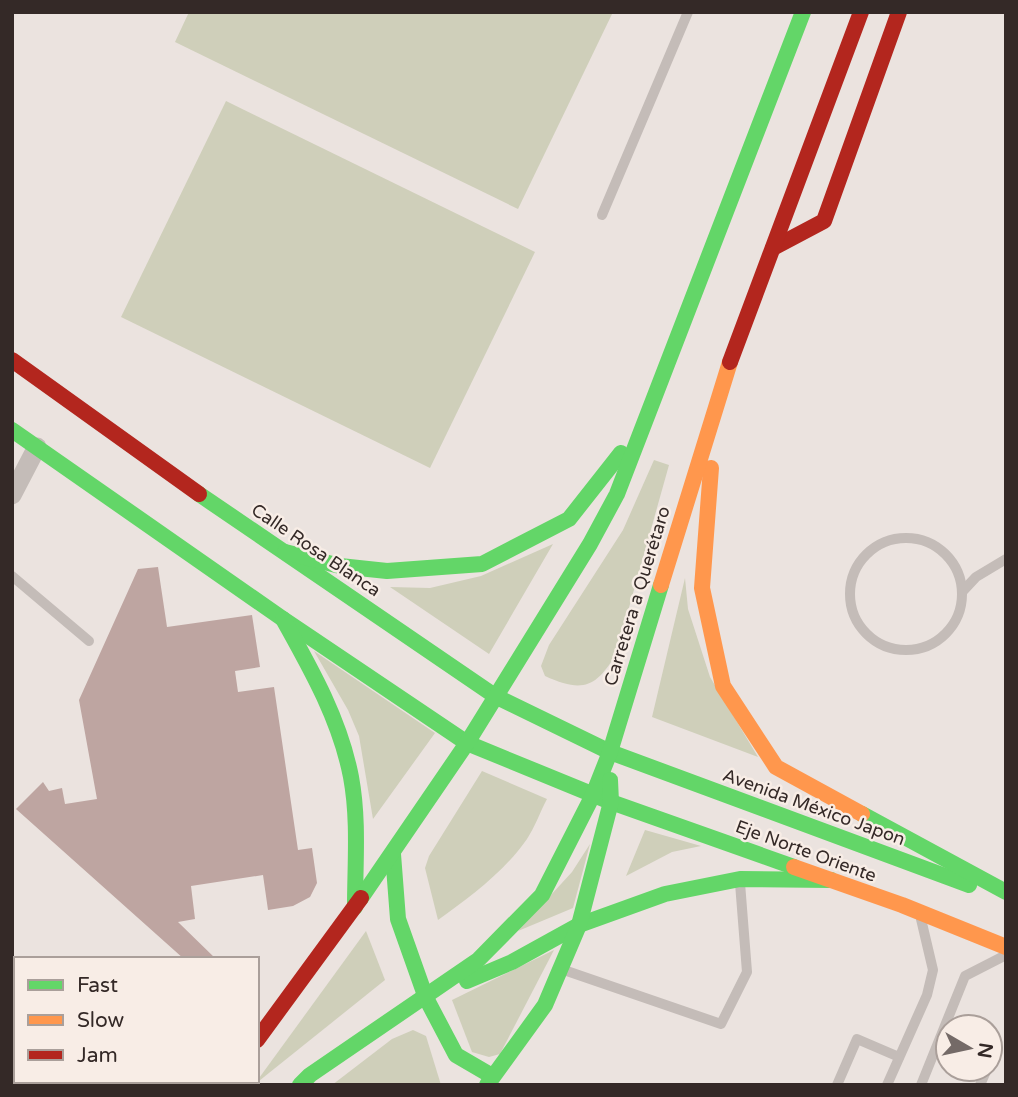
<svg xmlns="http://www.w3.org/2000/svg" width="1018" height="1097" viewBox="0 0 1018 1097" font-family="'Varela Round',sans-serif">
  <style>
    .green { fill: #cfcfba }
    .building { fill: #bea5a1 }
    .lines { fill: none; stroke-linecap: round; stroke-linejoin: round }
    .lane { stroke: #c4bcb8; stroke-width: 10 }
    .street { stroke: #c4bcb8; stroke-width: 19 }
    .fast { stroke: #63d668; stroke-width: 16 }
    .slow { stroke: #ff974d; stroke-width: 16 }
    .jam { stroke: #b3261e; stroke-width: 16 }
    .labels { text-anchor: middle; stroke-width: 5; stroke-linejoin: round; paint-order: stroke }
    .street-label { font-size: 18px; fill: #342927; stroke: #f8ede6 }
  </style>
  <rect width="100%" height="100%" fill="#ebe3df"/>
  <g class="green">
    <polygon points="189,12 613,12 518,209 175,42"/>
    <polygon points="226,101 535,252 430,468 121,317"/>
    <path d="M654 460 669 465 616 654C596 688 582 693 545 676L541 666 549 645 623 530Z"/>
    <polygon points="553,544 489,654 390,587 430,588 481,576"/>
    <polygon points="685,578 688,609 710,677 758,757 652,717"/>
    <polygon points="314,651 435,733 373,819 359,736 348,710"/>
    <path d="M482 771 547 799C540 812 535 827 527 839 504 872 470 897 438 920L425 868 429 856Z"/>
    <polygon points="645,830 701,846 672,852 626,876"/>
    <polygon points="590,844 573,908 518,931 572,872"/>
    <polygon points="366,931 385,980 254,1085"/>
    <polygon points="554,950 500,1054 489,1057 472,1052 452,1000"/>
    <polygon points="413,1030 426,1036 441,1085 332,1085 392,1039"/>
  </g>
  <polygon class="building" points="158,567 167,627 252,615 260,667 235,671 238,692 274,687 298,850 312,848 317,883 310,897 293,906 268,910 263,875 191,886 195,919 178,922 216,959 184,959 16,809 43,782 49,791 62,788 65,804 97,799 79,700 138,569"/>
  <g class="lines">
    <g class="lane">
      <polyline points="602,215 688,12"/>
      <circle cx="906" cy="594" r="56"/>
      <polyline points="12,576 89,641"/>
      <polyline points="962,592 976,577 1006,559"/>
      <polyline points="561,969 721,1024 747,972 740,883"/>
      <polyline points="990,1061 993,1053"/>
      <polyline points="837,1085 857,1039 899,1057"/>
      <polyline points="887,1085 927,995 933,970 921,919"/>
      <polyline points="921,1085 965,976 1006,955"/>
      <polyline points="980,1085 987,1069"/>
    </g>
    <polyline class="street" points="12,495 37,447"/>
    <g class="fast">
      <polyline points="12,430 283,619 467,743 611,802 794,867"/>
      <polyline points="199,494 495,696 610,752 969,885"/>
      <polyline points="285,552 340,566 387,571 482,564 569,519 621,453"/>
      <path d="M283 619C311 669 340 720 351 777 359 820 355 864 355 907"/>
      <polyline points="862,814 1006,892"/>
      <polyline points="393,854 398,919 426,998 456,1055 492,1076"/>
      <polyline points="361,898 467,743 590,544 617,494 803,12"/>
      <polyline points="467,981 512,962 579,925 665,894 740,879 831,880"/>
      <polyline points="300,1085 310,1075 478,960 542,895 593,795 610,752 661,585"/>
      <polyline points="487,1085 545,1005 579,925 611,802 610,780"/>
    </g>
    <g class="slow">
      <polyline points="711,468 702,588 723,686 776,767 862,814"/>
      <polyline points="661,585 730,362"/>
      <polyline points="794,867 902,905 1006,947"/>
      <polyline points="218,1085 221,1081"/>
    </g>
    <g class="jam">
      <polyline points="773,248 824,221 899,12"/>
      <polyline points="12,360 199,494"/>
      <polyline points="730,362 861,12"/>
      <polyline points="257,1040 361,898"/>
    </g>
  </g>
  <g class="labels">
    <g class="street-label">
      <text transform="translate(316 550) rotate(34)" y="6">Calle Rosa Blanca</text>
      <text transform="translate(637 596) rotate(-73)" y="6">Carretera a Querétaro</text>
      <text transform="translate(814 807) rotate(20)" y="6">Avenida México Japon</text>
      <text transform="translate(806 851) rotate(20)" y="6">Eje Norte Oriente</text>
    </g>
  </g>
  <rect width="1018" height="1097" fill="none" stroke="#342927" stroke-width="28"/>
  <rect x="14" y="957" width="245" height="126" fill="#f8ede6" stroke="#aa9f9a" stroke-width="2"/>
  <rect x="28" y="980" width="35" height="10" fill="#63d668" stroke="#aa9f9a" stroke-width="2"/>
  <text x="77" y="992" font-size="21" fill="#342927">Fast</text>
  <rect x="28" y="1015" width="35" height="10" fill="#ff974d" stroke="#aa9f9a" stroke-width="2"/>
  <text x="77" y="1027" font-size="21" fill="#342927">Slow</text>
  <rect x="28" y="1050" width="35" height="10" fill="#b3261e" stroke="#aa9f9a" stroke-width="2"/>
  <text x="77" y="1062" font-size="21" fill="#342927">Jam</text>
  <g transform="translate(969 1048) rotate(99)"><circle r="33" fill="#f8ede6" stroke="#aa9f9a" stroke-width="2"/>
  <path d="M0-5L12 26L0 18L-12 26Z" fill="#746a67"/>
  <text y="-10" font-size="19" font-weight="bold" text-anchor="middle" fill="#342927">N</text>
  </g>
</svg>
